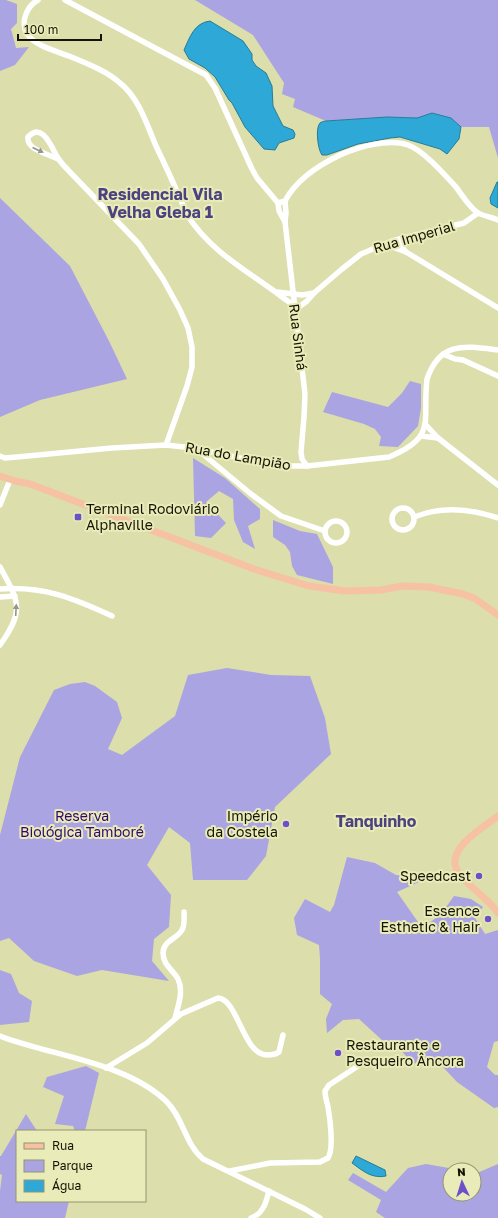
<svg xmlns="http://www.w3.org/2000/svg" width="498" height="1218" viewBox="0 0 498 1218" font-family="'Golos Text',sans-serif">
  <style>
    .green { fill: #aba4e2 }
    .water { fill: #2ea8d7; stroke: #267c97 }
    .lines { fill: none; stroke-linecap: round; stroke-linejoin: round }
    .minor { stroke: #fff; stroke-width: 5.5 }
    .major { stroke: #f7c1a3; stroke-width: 7 }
    .oneway { fill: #95958e }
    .poi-dot { fill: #6d50c9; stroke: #e9ebb8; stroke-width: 1.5 }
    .labels { text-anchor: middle; stroke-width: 4; stroke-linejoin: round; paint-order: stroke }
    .street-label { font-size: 14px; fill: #141403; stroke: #e9ebb8 }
    .poi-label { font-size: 14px; fill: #141403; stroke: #e9ebb8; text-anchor: end }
    .park-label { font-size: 14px; fill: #2f076f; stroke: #e9ebb8 }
    .quarter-label { font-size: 16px; font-weight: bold; fill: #4d4280; stroke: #e9ebb8 }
  </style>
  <rect width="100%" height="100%" fill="#dcdeab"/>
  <g class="green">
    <polygon points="0,0 6,0 17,4 17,23 11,29 16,48 29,47 15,65 0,71"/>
    <polygon points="195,0 498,0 498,158 489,127 461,127 451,118 432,113 417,118 387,117 326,121 293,107 295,99 282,94 284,83 253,35"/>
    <polygon points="0,198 70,266 110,343 127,379 40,400 0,417"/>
    <polygon points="410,381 421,384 421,408 418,426 398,447 379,446 381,437 375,429 364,424 323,412 332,392 388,407 402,393"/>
    <polygon points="193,458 225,478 260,509 260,519 248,526 255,549 243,542 234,520 233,499 219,491 206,502 226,523 211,538 195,536"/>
    <polygon points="273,520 300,531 317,534 333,567 333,584 297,575 292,566 290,552 285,545 273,537"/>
    <polygon points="227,668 271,675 310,676 325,718 331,754 275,807 266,856 247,880 193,880 190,843 169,827 147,865 171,895 169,927 154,939 152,961 169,981 102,970 77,976 34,961 9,938 0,941 0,835 20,757 54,690 70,684 85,682 95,686 117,702 122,718 108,749 122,755 175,716 188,675"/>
    <polygon points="347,857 375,863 396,875 412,877 419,882 397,892 418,922 424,927 441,914 454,896 471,899 483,907 475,918 485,934 498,930 498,1041 494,1042 487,1067 495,1075 498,1075 498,1107 494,1108 457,1082 442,1066 412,1063 394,1042 382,1040 359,1019 343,1020 327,1033 326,1019 332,1004 320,994 320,959 319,945 297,935 294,918 305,899 330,912 334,905"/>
    <polygon points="0,970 11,974 19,993 32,1001 29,1022 0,1025"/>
    <polygon points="86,1066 99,1073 85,1131 75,1131 73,1126 55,1124 64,1096 43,1087 47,1077"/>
    <polygon points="26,1114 37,1131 17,1131 17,1201 69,1201 65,1218 0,1218 0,1191 2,1175 0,1174 0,1156 1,1156"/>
    <polygon points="426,1164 460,1170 450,1170 450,1194 474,1194 474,1173 477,1173 498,1164 498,1218 385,1218 376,1212 381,1200 348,1180 353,1173 386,1192 408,1168"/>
  </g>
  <g class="water">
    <path d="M210 21 243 41 252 54V60L256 66 266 73 272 86 273 106 283 126 293 130 295 134 294 138 279 143 275 150 264 149 245 127 232 103 229 100 215 77 205 68 189 59 184 50C190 37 194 23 210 21Z"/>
    <path d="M432 113 451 118 461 127 459 139 447 154 440 149 400 137 390 138 358 144 327 155H322C318 150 315 128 320 123 321 122 324 121 326 121L387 117 417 118Z"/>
    <polygon points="497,182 498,182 498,208 491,204 490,198"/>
    <path d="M356 1156 385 1170 386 1176C372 1179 363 1171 352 1163Z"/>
  </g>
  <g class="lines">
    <g class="minor">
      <path d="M38 0C27 6 20 22 27 34 35 46 56 51 69 56 86 63 107 71 120 83 139 98 147 125 156 146 167 169 178 192 187 215 211 251 241 267 274 291 281 296 287 301 294 305"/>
      <path d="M65 0 206 75 215 88 252 169 257 178 278 203 285 201C296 180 319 165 340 155 358 147 389 138 408 145 424 151 444 174 456 187 462 195 469 207 478 213 483 216 492 217 498 220"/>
      <path d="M58 159C49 154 26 150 28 137 43 121 52 149 58 158 61 163 65 167 69 171L139 244 163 279 180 310 188 328 192 347V367L187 386 166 445"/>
      <polyline points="285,201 286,213 285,222 305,394 304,417 301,452 302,459 307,466"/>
      <polyline points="278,203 279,211 285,222"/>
      <polyline points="400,239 401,245 406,252"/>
      <polyline points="384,244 406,252 498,308"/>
      <polyline points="277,292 302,295 314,293"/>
      <polyline points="295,310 307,301 314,293 342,269 361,254 392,241 464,223 478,213"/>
      <polyline points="443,354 455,359 463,360 498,376"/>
      <polyline points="426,425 438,438 498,485"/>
      <polyline points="421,436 438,438"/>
      <polyline points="197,450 204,455 251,494 281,516 325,531"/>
      <path d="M0 456 5 458 17 457 112 448 166 445 193 448 278 466H307L389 457C438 437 422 421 427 379 440 341 465 346 498 350"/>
      <polyline points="0,505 10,480"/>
      <circle cx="403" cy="519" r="11"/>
      <path d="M414 517C441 506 471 509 498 518"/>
      <circle cx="336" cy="532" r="11"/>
      <path d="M0 567C19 602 25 610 0 645"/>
      <path d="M0 589C44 586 73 598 112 616"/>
      <polyline points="0,597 15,596"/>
      <path d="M175 1018C178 1006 184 991 178 979 173 970 163 965 163 953 163 941 177 939 182 930 185 925 184 917 184 912"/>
      <path d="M0 1036C52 1056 125 1062 166 1101 183 1117 185 1144 203 1159L305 1209 320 1218"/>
      <path d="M106 1068 147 1043 181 1014 218 998C238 999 243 1055 267 1055 272 1055 275 1055 279 1052L283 1035"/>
      <path d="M230 1171 270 1163 320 1162 328 1158C334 1149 330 1118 328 1107 327 1102 325 1097 325 1091L329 1085 358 1066"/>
      <path d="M251 1218C263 1214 266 1203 269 1191"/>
    </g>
    <g class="major">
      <polyline points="0,476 15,481 30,484 254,569 309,586 345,591 381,590 402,586 429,587 463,594 474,598 498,615"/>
      <path d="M498 816C484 827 448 847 456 868 459 876 468 883 474 889 483 897 491 903 498 913"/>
    </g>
  </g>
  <defs><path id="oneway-solid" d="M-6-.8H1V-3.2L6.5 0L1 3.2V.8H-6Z"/></defs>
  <g class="oneway">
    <use href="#oneway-solid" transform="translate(38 150) rotate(24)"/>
    <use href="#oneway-solid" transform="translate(16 610) rotate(-87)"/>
  </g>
  <g class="poi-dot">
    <rect x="74" y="513" width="8" height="8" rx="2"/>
    <circle cx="286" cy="824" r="4"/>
    <circle cx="479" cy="876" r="4"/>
    <circle cx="488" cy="919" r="4"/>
    <circle cx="338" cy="1053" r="4"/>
  </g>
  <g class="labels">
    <g class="street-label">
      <text transform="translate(414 237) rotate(-16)" y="5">Rua Imperial</text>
      <text transform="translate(298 337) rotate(83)" y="5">Rua Sinhá</text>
      <text transform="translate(238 456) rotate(10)" y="5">Rua do Lampião</text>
    </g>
    <g class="poi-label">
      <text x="86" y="514" text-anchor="start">Terminal Rodoviário<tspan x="86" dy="16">Alphaville</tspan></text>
      <text x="278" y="821">Império<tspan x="278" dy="16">da Costela</tspan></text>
      <text x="471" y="881">Speedcast</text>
      <text x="480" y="916">Essence<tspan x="480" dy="16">Esthetic &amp; Hair</tspan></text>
      <text x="346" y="1050" text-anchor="start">Restaurante e<tspan x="346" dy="16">Pesqueiro Âncora</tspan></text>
    </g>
    <g class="park-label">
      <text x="82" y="821">Reserva<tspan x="82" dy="16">Biológica Tamboré</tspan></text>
    </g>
    <g class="quarter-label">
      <text x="160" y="200">Residencial Vila<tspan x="160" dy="18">Velha Gleba 1</tspan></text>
      <text x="376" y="827">Tanquinho</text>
    </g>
  </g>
  <rect x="16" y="1130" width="130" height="72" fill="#e9ebb8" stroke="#949570"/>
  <rect x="24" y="1143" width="20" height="6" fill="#f7c1a3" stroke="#949570"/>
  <text x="52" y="1150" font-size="12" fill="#141403">Rua</text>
  <rect x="24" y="1160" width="20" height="12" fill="#aba4e2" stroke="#949570"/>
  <text x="52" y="1170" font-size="12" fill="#141403">Parque</text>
  <rect x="24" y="1180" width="20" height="12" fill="#2ea8d7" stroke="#949570"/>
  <text x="52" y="1190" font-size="12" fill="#141403">Água</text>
  <g transform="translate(462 1182) rotate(356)"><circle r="19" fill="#e9ebb8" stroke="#949570"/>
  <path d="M0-3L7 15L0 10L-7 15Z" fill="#6d50c9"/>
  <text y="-6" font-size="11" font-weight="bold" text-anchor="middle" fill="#141403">N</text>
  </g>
  <path d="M18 34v6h83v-6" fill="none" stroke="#141403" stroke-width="2"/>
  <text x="24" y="34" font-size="12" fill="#141403" stroke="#e9ebb8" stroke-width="3" paint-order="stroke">100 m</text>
</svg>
